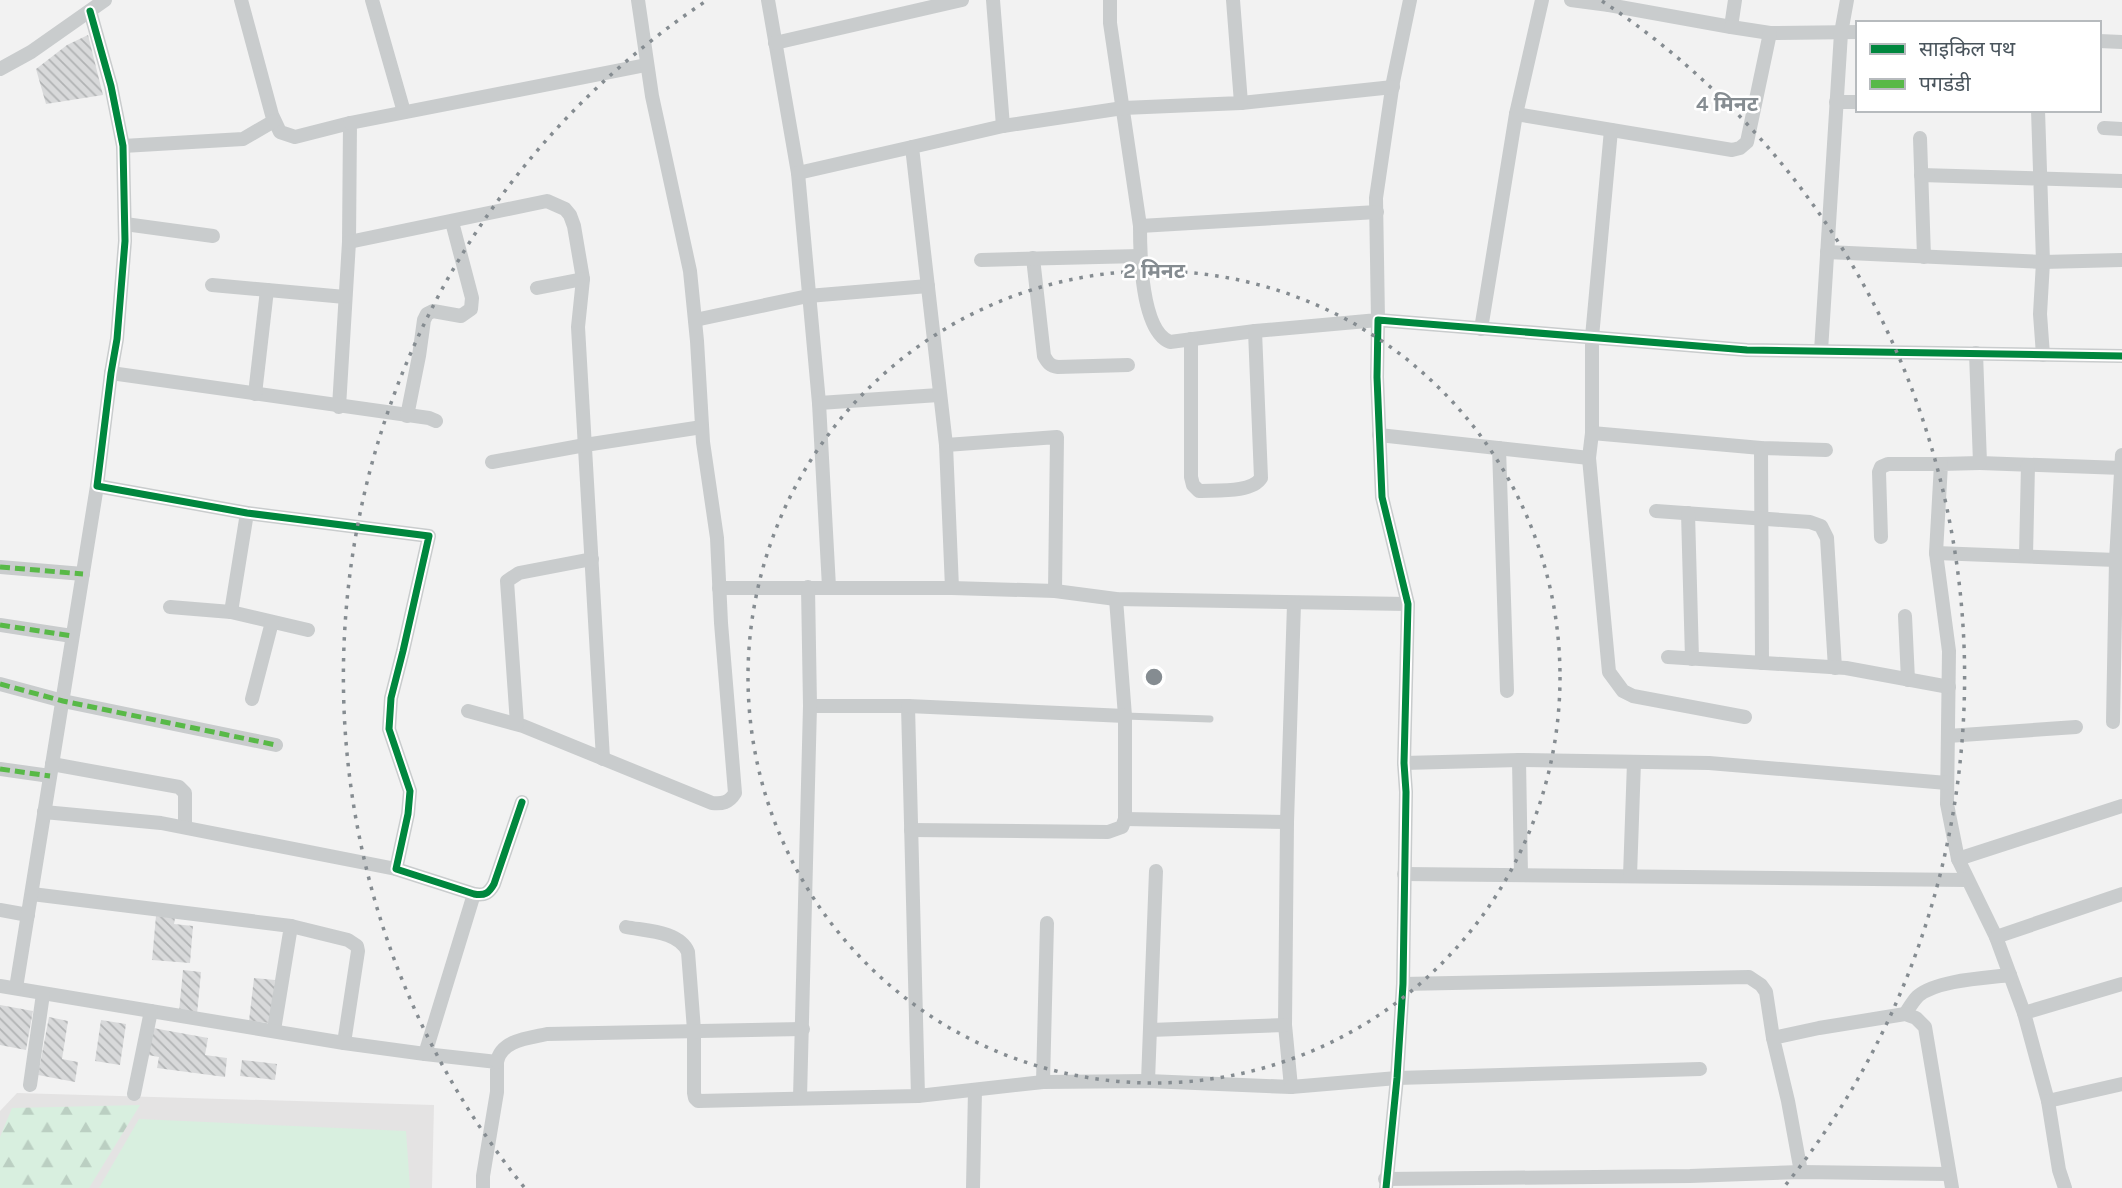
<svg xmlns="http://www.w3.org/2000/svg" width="2122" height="1188" viewBox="0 0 2122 1188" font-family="Karla,'Noto Sans Devanagari',sans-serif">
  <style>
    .education { fill: #e4e3e3 }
    .green { fill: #d8efdf }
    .forest { fill: url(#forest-firs) }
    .building { fill: url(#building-back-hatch) }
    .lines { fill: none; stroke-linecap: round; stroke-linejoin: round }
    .lane { stroke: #c9cccd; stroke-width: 7 }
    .street { stroke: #c9cccd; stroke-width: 14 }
    .quiet { stroke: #58b947; stroke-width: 5; stroke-dasharray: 10 5; stroke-linecap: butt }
    .cycleway-casing { stroke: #fff; stroke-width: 11 }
    .cycleway { stroke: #00873e; stroke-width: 7 }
    .ring { fill: none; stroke: #858c91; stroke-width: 3.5; stroke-dasharray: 3.5 7 }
    .centre { fill: #858c91; stroke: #fff; stroke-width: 3.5 }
    .ring-label { font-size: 21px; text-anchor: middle; font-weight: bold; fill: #858c91; stroke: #fff; stroke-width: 5; stroke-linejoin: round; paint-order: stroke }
  </style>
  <defs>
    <pattern id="forest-firs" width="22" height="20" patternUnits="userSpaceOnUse" patternTransform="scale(1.75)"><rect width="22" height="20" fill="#d8efdf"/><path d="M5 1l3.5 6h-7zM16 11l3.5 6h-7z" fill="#bbcfc2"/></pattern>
    <pattern id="building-back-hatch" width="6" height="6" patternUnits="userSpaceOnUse" patternTransform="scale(1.75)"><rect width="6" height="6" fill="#d8d9da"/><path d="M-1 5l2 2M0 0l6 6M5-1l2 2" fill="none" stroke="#b1b3b4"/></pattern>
  </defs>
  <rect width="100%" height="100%" fill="#f2f2f2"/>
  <polygon class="education" points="17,1093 434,1105 432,1188 0,1188 0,1111"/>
  <polygon class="green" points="139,1119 406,1131 410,1188 99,1188"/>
  <polygon class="forest" points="140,1105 89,1188 0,1188 0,1137 12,1108"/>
  <g class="building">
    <polygon points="88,35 103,95 46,104 36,69 67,45"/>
    <polygon points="156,916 175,918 174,924 193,926 190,963 152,960"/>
    <polygon points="183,970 201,972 197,1014 179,1012"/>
    <polygon points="254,978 275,980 270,1023 249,1021"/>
    <polygon points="0,1005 33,1011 26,1050 0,1045"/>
    <polygon points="49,1017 68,1021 62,1059 78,1062 75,1082 38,1075"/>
    <polygon points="101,1020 126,1024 120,1065 95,1061"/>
    <polygon points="153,1028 208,1038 205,1055 227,1058 225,1077 157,1068 159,1057 148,1055"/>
    <polygon points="242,1060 277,1064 275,1080 240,1076"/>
  </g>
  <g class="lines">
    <polyline class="lane" points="1125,716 1210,719"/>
    <g class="street">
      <polyline points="241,0 272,115 280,132 295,137 350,123 349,242 339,407"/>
      <polyline points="372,0 404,112"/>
      <polyline points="768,0 798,173 819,403 829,587"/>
      <polyline points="993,0 1003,126"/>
      <path d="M1110 0V23L1140 226C1140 254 1141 331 1170 342L1255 331 1378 320 1376 198 1393 82 1410 0"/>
      <polyline points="1571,0 1609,5 1610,0"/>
      <polyline points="1609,5 1731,27 1735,0"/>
      <path d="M90 11 111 86 123 146 125 241 117 339 111 373 97 486 247 513 429 536 403 651 391 698 389 729 410 791 408 814 396 869 474 894C485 896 489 893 494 884L522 802"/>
      <polyline points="1731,27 1770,33 1858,32"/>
      <polyline points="2099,41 2122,42"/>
      <polyline points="775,43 962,0"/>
      <polyline points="0,69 31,52 105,0"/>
      <polyline points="1836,102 1858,102"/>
      <polyline points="1241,103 1393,87"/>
      <polyline points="2038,110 2043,262 2040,314 2043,355"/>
      <polyline points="1516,114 1732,150 1740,148 1747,142 1770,33"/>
      <polyline points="350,123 646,65"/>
      <polyline points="2104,128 2122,129"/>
      <polyline points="1611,130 1592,337 1592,433 1589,458 1609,672 1623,691 1633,696 1745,717"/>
      <polyline points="1920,138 1924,257"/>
      <polyline points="123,146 243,139 274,121"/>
      <polyline points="798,173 912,147"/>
      <polyline points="1921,175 2122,181"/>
      <polyline points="125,224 213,236"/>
      <polyline points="1140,226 1377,212"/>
      <polyline points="349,242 547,201 565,209 570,215 574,226 583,279 578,327 603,759"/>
      <polyline points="1827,252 2043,262 2122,260"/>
      <path d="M1033 258 1044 356C1048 363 1050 366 1058 367L1128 365"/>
      <polyline points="981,260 1140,256"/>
      <polyline points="212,285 345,297"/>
      <polyline points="537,288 583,279"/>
      <polyline points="695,320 808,296 928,286"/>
      <polyline points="1481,329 1516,114 1542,0"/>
      <path d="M1191 339V477L1193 485 1199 491C1216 490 1252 493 1261 478L1255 331"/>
      <polyline points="1821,351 1841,33 1847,0"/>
      <polyline points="1976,353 1980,463 2122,468"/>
      <polyline points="111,373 429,418 436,421"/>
      <polyline points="255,394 267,290"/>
      <polyline points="819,403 939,395"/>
      <polyline points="407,416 419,356 424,320 427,314 433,311 461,316 471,309 472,298 452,222"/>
      <polyline points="1592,433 1761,448 1826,450"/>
      <polyline points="1379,435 1589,458"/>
      <polyline points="946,445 952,588"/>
      <polyline points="1499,448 1507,691"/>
      <polyline points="1761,448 1762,663"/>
      <polyline points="2122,455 2116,560 2122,560"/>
      <polyline points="492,462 585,445 702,427"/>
      <polyline points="1980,463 1941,464 1936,553 1949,651 1947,804 1958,859 1996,937 2024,1013 2048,1101 2122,1084"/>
      <polyline points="1656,511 1810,522 1821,526 1827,538 1835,668"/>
      <polyline points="1688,513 1692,659"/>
      <polyline points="1881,537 1879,472 1881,467 1888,464 1941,464"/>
      <polyline points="1936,553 2116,560 2113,722"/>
      <polyline points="2026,556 2028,465"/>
      <polyline points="0,567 83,574"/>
      <polyline points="719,588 952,588 1055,591 1116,599 1408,604"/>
      <polyline points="1055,591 1057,437 946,445 912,147 1003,126 1123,108 1241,103 1233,0"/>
      <polyline points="1116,599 1125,716"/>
      <polyline points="170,607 231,612 308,630"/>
      <polyline points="231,612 247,513"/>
      <polyline points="1905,616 1908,680"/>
      <polyline points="0,625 72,636"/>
      <polyline points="1668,657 1846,668 1949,687"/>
      <polyline points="0,684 63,701 276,745"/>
      <polyline points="252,699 272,622"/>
      <polyline points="810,706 908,706 918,1096"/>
      <polyline points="908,706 1125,716 1125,819 1122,827 1108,832 911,830"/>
      <path d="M468 711 523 726 712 803C722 804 729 803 735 793L721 623 717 538 703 442 697 341 690 271 652 96 638 0"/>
      <polyline points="517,724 507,581 519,573 592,559"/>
      <polyline points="1948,736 2076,727"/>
      <polyline points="1519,760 1521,875"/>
      <polyline points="1404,763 1519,760 1709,763 1947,783"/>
      <polyline points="52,764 179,787 185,793 185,827"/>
      <polyline points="0,769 50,776"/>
      <polyline points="44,812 161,823 396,869"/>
      <polyline points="1125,819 1287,822"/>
      <polyline points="1958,859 2122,806"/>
      <polyline points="1404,874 1967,880"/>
      <polyline points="1630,876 1634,762"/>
      <polyline points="32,894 291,926 274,1030"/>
      <polyline points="474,894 425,1054 497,1062 497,1092 483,1176 483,1188"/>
      <polyline points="0,910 28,915"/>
      <polyline points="291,926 348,940 357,946 358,951 344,1043"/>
      <path d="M626 927C646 931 679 931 688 952L694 1030V1093L695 1098 698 1101 918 1096 1043 1082 1148 1081 1291 1087 1285 1025 1287 822 1294 604"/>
      <polyline points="1996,937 2122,894"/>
      <polyline points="1403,984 1749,977 1761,985 1766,992 1773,1038"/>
      <polyline points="0,986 344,1043 425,1054"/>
      <polyline points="16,988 97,486"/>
      <polyline points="2024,1013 2122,984"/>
      <path d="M1905 1014C1909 1008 1913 1001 1918 996 1937 980 1986 978 2010 975"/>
      <polyline points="1150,1030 1285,1025"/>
      <path d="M497 1062C501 1040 529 1038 547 1034L803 1029"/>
      <polyline points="1148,1081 1156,871"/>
      <polyline points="1043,1082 1047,923"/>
      <polyline points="30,1085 43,994"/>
      <polyline points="1291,1087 1397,1078 1700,1069"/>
      <polyline points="134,1094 151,1011"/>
      <polyline points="800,1098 810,706 808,587"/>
      <polyline points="2048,1101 2059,1170 2065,1188"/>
      <polyline points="1801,1172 1788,1101 1773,1038 1819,1028 1905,1014 1916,1018 1925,1027 1952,1188"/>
      <polyline points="1385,1179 1690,1176 1801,1172 1948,1174"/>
      <polyline points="973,1188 975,1090"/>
      <polyline points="1386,1188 1397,1078 1403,984 1406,792 1404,763 1408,604 1382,497 1377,377 1378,320 1747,350 2122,356"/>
    </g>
    <g class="quiet">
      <polyline points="0,567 83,574"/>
      <polyline points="0,625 72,636"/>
      <polyline points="0,684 63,701 276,745"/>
      <polyline points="0,769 50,776"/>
    </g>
    <g class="cycleway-casing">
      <g id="cycleway">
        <path d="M90 11 111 86 123 146 125 241 117 339 111 373 97 486 247 513 429 536 403 651 391 698 389 729 410 791 408 814 396 869 474 894C485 896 489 893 494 884L522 802"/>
        <polyline points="1386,1188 1397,1078 1403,984 1406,792 1404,763 1408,604 1382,497 1377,377 1378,320 1747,350 2122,356"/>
      </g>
    </g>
    <use href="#cycleway" class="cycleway"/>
  </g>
  <g class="ring">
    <circle cx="1154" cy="677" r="406"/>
    <path d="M524 1187A811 811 0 0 1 706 1M1602 1A811 811 0 0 1 1784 1187"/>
  </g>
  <circle cx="1154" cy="677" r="10" class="centre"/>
  <g class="ring-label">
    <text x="1727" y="111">4 मिनट</text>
    <text x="1154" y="278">2 मिनट</text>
  </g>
  <rect x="1856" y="21" width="245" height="91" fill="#ffffff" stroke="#b7bbbe" stroke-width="2"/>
  <rect x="1870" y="44" width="35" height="10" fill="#00873e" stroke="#b7bbbe" stroke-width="2"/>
  <text x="1919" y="56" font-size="21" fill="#4a555d">साइकिल पथ</text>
  <rect x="1870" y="79" width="35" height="10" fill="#58b947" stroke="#b7bbbe" stroke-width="2"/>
  <text x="1919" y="91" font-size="21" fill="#4a555d">पगडंडी</text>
</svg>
